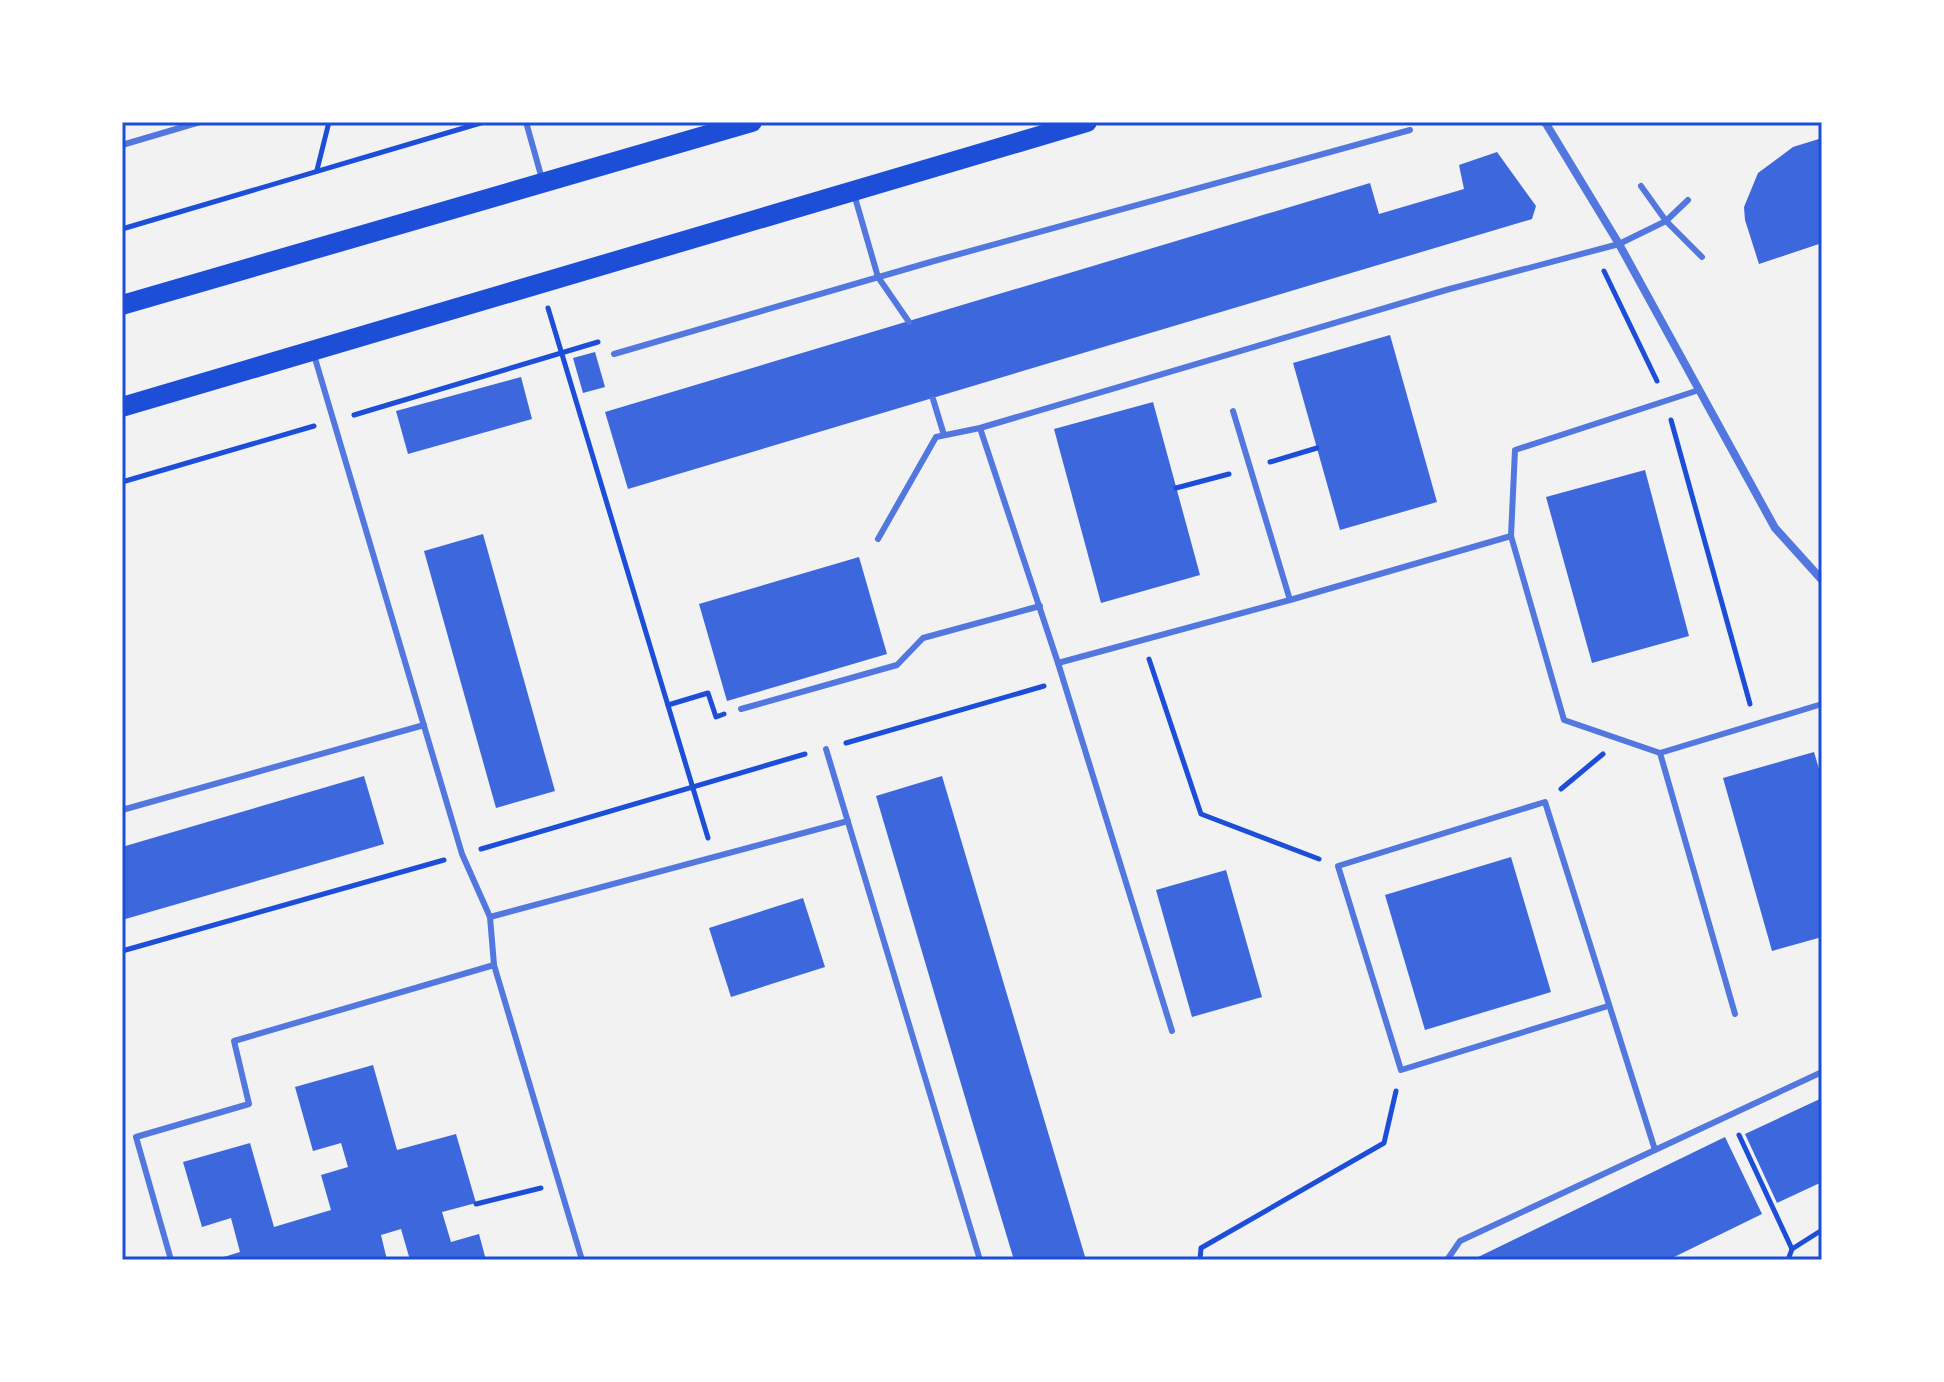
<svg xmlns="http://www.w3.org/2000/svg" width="1944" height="1382" viewBox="0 0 1944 1382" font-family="'Open Sans',sans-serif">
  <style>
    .building { fill: #3d67dc }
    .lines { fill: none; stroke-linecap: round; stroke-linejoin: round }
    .path { stroke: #1d4ed8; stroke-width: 5 }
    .service { stroke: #5277de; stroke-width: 6 }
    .minor { stroke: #5277de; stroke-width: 8 }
    .primary { stroke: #1d4ed8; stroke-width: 20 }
    .neatline { fill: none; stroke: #1d4ed8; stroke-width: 3 }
  </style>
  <rect width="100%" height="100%" fill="#f2f2f2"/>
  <g class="building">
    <polygon points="1822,138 1822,243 1759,264 1745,220 1744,207 1758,173 1793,147"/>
    <polygon points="1497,152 1536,206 1532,219 628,489 605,412 1370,183 1379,214 1464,189 1459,165"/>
    <polygon points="1390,335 1437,502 1340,530 1293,363"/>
    <polygon points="595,352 605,387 583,393 573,358"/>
    <polygon points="521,377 532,419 408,454 396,411"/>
    <polygon points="1153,402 1200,575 1101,603 1054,429"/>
    <polygon points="1645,470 1689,636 1592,663 1546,497"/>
    <polygon points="483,534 555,791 496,808 424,551"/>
    <polygon points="859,557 887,654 727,701 699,604"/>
    <polygon points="1814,752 1822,779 1822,937 1772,951 1723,778"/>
    <polygon points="364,776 384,844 122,920 122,847"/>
    <polygon points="942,776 1086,1260 1014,1260 972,1121 876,796"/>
    <polygon points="1511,857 1551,992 1425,1030 1385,895"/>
    <polygon points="1226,870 1262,997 1192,1017 1156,890"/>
    <polygon points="803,898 825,967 731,997 709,928"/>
    <polygon points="373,1065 397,1150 456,1134 476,1203 442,1212 451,1242 479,1234 486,1260 410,1260 401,1229 381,1235 387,1260 214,1260 240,1252 231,1218 202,1227 183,1162 250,1143 274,1227 331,1210 321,1175 348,1167 341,1143 313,1151 295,1087"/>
    <polygon points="1822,1098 1822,1182 1777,1203 1745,1134"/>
    <polygon points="1725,1137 1762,1214 1668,1260 1472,1260"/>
  </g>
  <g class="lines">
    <g class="path">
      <polyline points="317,170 329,122"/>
      <polyline points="122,229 484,122"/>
      <polyline points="1604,271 1657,381"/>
      <polyline points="548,308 708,838"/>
      <polyline points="354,415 598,342"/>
      <polyline points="1671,420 1750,704"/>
      <polyline points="1270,462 1317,448"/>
      <polyline points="122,482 314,426"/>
      <polyline points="1176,488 1229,474"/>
      <polyline points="1149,659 1201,814 1319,859"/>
      <polyline points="668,705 708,693 716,717 724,714"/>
      <polyline points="846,743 1044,686"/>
      <polyline points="1561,789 1603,754"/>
      <polyline points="481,849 805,754"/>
      <polyline points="122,951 444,860"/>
      <polyline points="1739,1135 1792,1249 1788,1260"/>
      <polyline points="476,1204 541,1188"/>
      <polyline points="1792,1249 1822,1230"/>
      <polyline points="1200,1260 1201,1248 1384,1143 1396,1091"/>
    </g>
    <g class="service">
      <polyline points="526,122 542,179"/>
      <polyline points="122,145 200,122"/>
      <polyline points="1641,186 1666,221 1702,257"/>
      <polyline points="854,194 878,277 909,322"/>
      <polyline points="614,354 934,261 1410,130"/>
      <polyline points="314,355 462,854 490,917 494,965 582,1260"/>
      <polyline points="933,399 944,435"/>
      <polyline points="1233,411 1290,600"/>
      <polyline points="980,428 1058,663 1290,600 1511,536 1515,450 1699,390"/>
      <polyline points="1511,536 1564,720 1660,753 1735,1014"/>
      <polyline points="878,539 936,437 980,428 1446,290 1619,244 1666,221 1688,200"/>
      <polyline points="1058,663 1172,1031"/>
      <polyline points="741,709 897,665 923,638 1040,606"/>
      <polyline points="826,749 980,1260"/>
      <polyline points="1660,753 1822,704"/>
      <polyline points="122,810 424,725"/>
      <polyline points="490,917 848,821"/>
      <polyline points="1608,1006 1401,1070 1338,866 1545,802 1655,1150"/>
      <polyline points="171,1260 136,1137 249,1104 234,1041 494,965"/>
      <polyline points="1447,1260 1460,1241 1822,1072"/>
    </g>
    <polyline class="minor" points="1545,122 1619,244 1775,528 1822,580"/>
    <g class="primary">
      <polyline points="122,305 752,122"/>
      <polyline points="122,407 1087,122"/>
    </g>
  </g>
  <rect width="1944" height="1382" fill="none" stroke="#ffffff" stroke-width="248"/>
  <rect x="124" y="124" width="1696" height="1134" class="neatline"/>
</svg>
